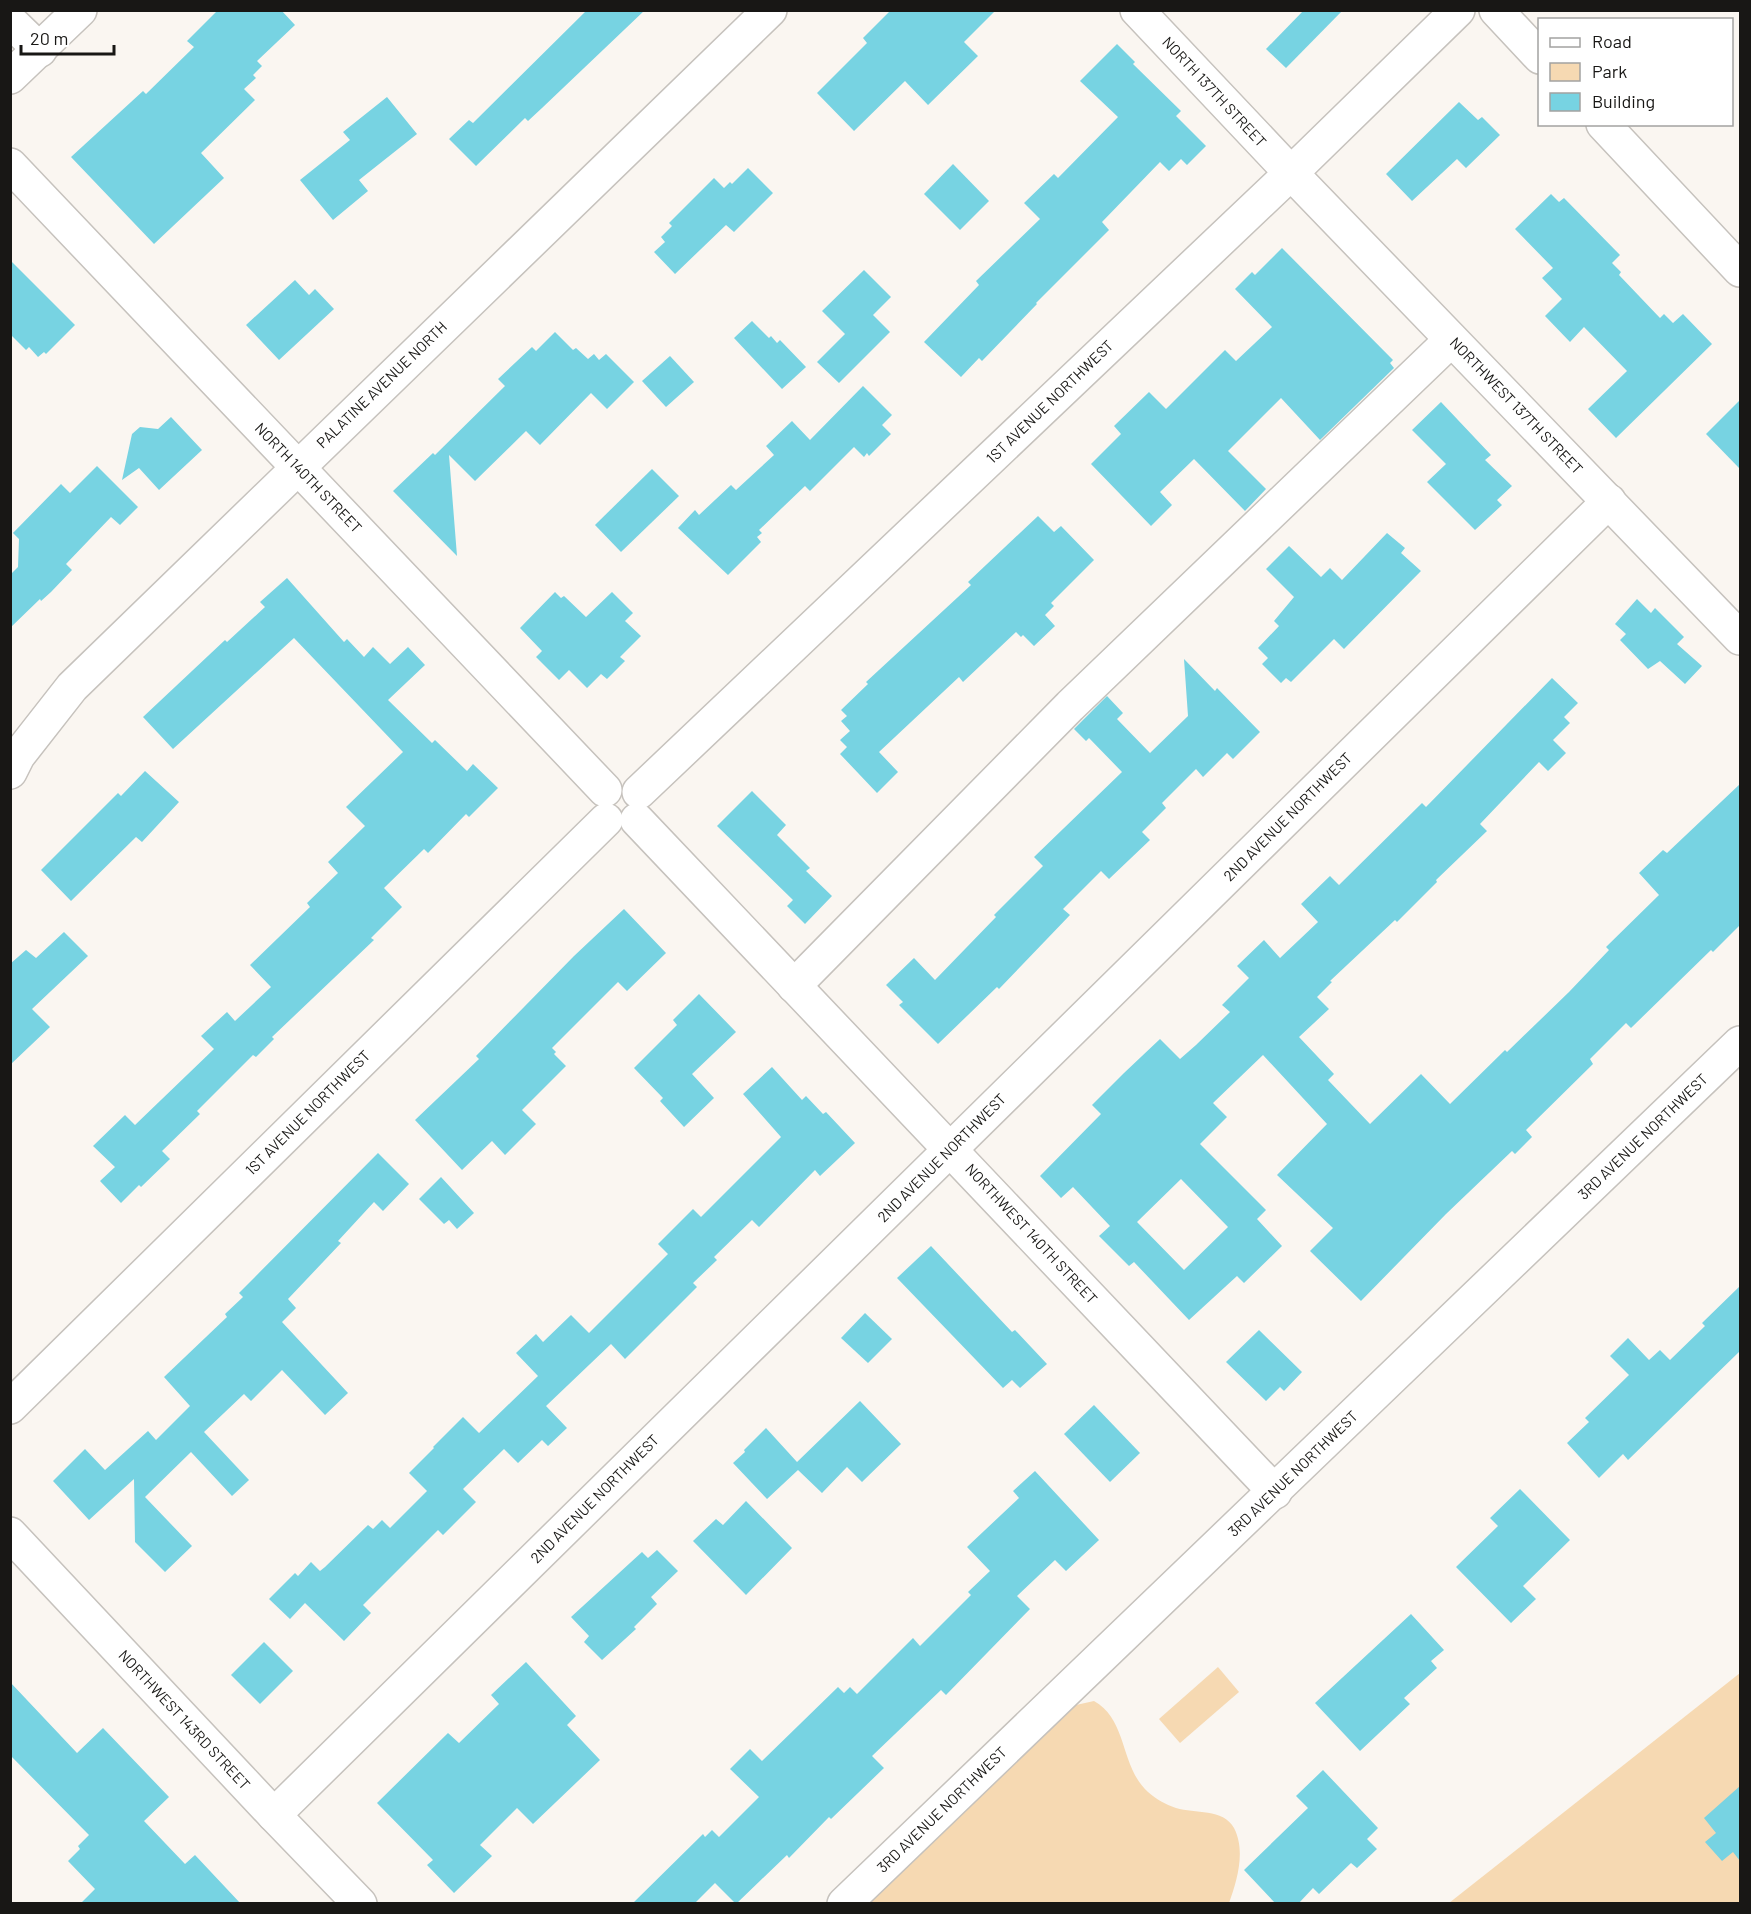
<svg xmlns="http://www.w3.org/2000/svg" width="1751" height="1914" viewBox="0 0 1751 1914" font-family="Barlow,sans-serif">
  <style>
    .green { fill: #f6d9b2 }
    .building { fill: #77d3e2; fill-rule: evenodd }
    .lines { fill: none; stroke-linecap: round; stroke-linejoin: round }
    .minor-casing { stroke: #c6c2bd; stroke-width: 36 }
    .major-casing { stroke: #c6c2bd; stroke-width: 36 }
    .minor { stroke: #fff; stroke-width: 33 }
    .major { stroke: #fff; stroke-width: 33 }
    .labels { text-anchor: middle; stroke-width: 5; stroke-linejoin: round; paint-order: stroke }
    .street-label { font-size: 15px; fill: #181715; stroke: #fff }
  </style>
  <rect width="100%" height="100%" fill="#faf6f1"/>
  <g class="green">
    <polygon points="1218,1667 1239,1692 1180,1743 1159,1719"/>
    <polygon points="1740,1673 1740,1903 1449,1903"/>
    <path d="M1094 1701C1128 1720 1120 1767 1148 1792 1157 1800 1165 1804 1176 1808 1195 1814 1223 1808 1234 1828 1246 1851 1237 1881 1229 1903H869L1076 1705Z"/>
  </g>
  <g class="building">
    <polygon points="218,10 281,10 295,25 257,61 262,66 253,75 256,78 244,89 255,100 201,153 224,178 154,244 71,157 143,91 146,94 194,47 187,41"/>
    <polygon points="587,10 645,10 542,108 528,121 525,118 476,166 449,139 469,120 473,123"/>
    <polygon points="891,10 996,10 964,42 978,56 928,105 905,81 854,131 817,93 867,43 863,38"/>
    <polygon points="1304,10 1343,10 1286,68 1266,49"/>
    <polygon points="1117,44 1135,62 1133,64 1181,111 1176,116 1206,146 1187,165 1181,159 1169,171 1160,162 1102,222 1109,230 1036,303 1037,304 982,361 979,358 961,377 924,342 979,285 976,281 1040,219 1024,203 1054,174 1058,178 1118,117 1080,81"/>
    <polygon points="387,97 417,134 359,180 368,191 333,220 300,180 350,140 343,132"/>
    <polygon points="1459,102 1478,120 1482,117 1500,135 1466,168 1457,159 1412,201 1386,174"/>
    <polygon points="953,164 989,201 960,230 924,194"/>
    <polygon points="748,168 773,193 734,232 726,225 675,274 654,252 665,242 661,237 672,226 669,223 714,178 724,188 730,182 732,184"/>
    <polygon points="1551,194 1559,202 1564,198 1620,255 1612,263 1621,272 1619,275 1660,318 1664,314 1673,323 1683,314 1712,344 1616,438 1588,409 1627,371 1584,327 1570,342 1545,316 1562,299 1542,278 1553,268 1515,229"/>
    <polygon points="1282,248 1393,360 1390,363 1394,368 1320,440 1281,398 1228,451 1266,489 1245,511 1194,459 1160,492 1172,505 1151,526 1091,464 1121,434 1114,426 1149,392 1166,409 1225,350 1236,361 1272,327 1235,289 1252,272 1255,275"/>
    <polygon points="10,260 75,325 46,354 44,352 38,357 29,347 26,350 10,334"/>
    <polygon points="864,270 891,297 873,315 890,332 839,383 817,362 845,334 822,311"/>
    <polygon points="295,280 309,295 315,289 334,309 279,360 246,325"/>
    <polygon points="752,321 769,338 771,336 777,343 780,340 806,367 782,389 734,338"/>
    <polygon points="555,332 573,350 576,348 588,359 594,354 599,360 606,354 634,382 607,409 591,393 540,445 526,431 475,481 449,455 457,556 393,491 433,453 435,455 505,386 498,379 532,347 536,351"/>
    <polygon points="670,356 694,382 666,407 642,381"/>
    <polygon points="863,386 892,415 882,425 891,434 869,456 867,453 864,457 854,447 810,491 805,486 759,530 762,533 757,537 761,542 728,575 678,528 695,510 699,515 731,485 736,490 774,455 766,446 792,421 810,440"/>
    <polygon points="1740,400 1740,469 1706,434"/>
    <polygon points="1441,402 1491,455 1485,460 1512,486 1497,500 1502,505 1475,530 1427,482 1446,464 1412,430"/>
    <polygon points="171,417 202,450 159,490 139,468 122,480 132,434 140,427 158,429"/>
    <polygon points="97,466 138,507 120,525 111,517 66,564 72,570 51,592 41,601 40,599 10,628 10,575 18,567 19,539 13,533 61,484 70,493"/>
    <polygon points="652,469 679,496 621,552 595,525"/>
    <polygon points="1038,516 1054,532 1061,526 1094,560 1051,603 1054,606 1045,615 1055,626 1034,646 1023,635 1021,637 1016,632 963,682 959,677 879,752 898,772 877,793 840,754 847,747 840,740 850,731 841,721 847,716 841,710 868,684 866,682 971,585 968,582"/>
    <polygon points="1387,533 1405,548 1401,553 1421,571 1344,649 1334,639 1291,682 1286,678 1281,683 1262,664 1268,658 1258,648 1279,626 1274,621 1294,597 1266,569 1289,546 1321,577 1330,568 1342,580"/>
    <polygon points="287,578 344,642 347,639 364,657 373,647 390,664 408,647 425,665 388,700 432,743 435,740 467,771 473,764 498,788 469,817 466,814 428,853 424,849 384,888 402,907 371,938 374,940 272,1037 274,1039 256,1057 253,1055 197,1111 200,1114 162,1151 170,1159 141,1187 139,1185 121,1203 100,1181 115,1167 93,1146 125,1115 135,1125 214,1049 201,1036 227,1012 235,1021 271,987 250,965 310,907 307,903 338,873 328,862 365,826 346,807 403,752 294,638 173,749 143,717 225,640 227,642 265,607 260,602"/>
    <polygon points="555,592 561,598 564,596 586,617 612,592 633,613 625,621 641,636 620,657 625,661 607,679 601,674 587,688 569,670 559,680 536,657 542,651 520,628"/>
    <polygon points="1637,599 1651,613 1655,608 1684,637 1677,644 1702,666 1685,684 1660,661 1648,669 1620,640 1626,634 1615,624"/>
    <polygon points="1184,659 1215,691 1217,688 1260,732 1233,759 1227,753 1203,777 1196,769 1162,803 1166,808 1142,832 1150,840 1109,879 1101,871 1063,909 1070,915 999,989 997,987 938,1044 899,1005 903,1002 886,985 914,958 935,980 996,917 994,915 1043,866 1034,857 1122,772 1089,738 1086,741 1074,729 1107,696 1123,713 1117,719 1150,753 1188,716"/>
    <path d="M1552 678 1578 703 1564 717 1570 723 1553 740 1566 753 1548 771 1539 762 1480 824 1487 831 1436 880 1437 882 1397 922 1395 920 1330 981 1332 982 1317 997 1329 1009 1299 1037 1334 1074 1328 1080 1370 1124 1421 1074 1450 1104 1505 1050 1507 1052 1569 992 1609 950 1606 947 1659 895 1639 873 1663 850 1667 853 1740 784V925L1713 952 1711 950 1631 1028 1626 1023 1590 1059 1593 1064 1526 1130 1532 1137 1515 1154 1512 1151 1446 1214 1361 1301 1310 1251 1333 1228 1277 1175 1327 1124 1263 1055 1213 1103 1227 1117 1200 1144 1266 1210 1257 1219 1282 1246 1244 1283 1237 1276 1189 1320 1134 1262 1129 1266 1099 1236 1110 1226 1073 1187 1061 1198 1040 1176 1101 1114 1092 1105 1124 1073 1160 1039 1180 1059 1196 1045 1230 1012 1222 1005 1249 978 1237 966 1264 940 1280 958 1318 922 1301 904 1330 876 1339 885 1422 803 1426 807ZM1181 1179 1228 1227 1184 1270 1137 1222Z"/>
    <polygon points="145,771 179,802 142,842 136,837 71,901 41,870 118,793 121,796"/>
    <polygon points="752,791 786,825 777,835 810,868 806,871 832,896 805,924 787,906 793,900 717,826"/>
    <polygon points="624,909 666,953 627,991 618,982 552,1048 556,1052 554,1054 566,1066 522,1110 536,1124 505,1155 492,1141 462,1170 415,1120 479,1059 476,1056 574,956"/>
    <polygon points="64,932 88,956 32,1009 50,1027 10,1065 10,964 26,950 36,958"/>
    <polygon points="699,994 736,1032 692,1074 714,1098 684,1127 660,1101 663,1098 634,1068 677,1025 673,1020"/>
    <polygon points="772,1067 802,1100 806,1096 823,1114 826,1112 855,1143 820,1176 815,1170 759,1227 752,1220 714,1257 717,1260 693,1283 697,1287 625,1359 611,1344 546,1406 567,1428 548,1446 542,1440 518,1463 504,1449 463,1489 476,1502 443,1535 438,1530 363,1605 371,1613 344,1641 305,1603 290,1619 269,1599 295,1573 298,1576 311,1562 320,1571 325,1567 368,1525 373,1529 382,1520 390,1528 427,1491 409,1473 434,1448 433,1447 463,1417 479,1433 538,1376 516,1353 536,1334 543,1342 571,1315 589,1333 668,1254 658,1244 693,1209 701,1217 781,1137 743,1094"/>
    <polygon points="378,1153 409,1184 383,1211 374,1202 338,1241 341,1243 288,1299 296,1308 282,1322 348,1393 325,1415 282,1370 251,1401 244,1394 204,1432 249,1480 232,1496 191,1452 145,1497 192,1546 165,1572 135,1542 134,1479 89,1520 53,1481 85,1449 105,1470 148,1431 156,1440 190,1406 164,1377 227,1317 225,1314 243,1297 239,1293"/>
    <polygon points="441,1177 474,1213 457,1229 449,1220 444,1224 419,1199"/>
    <polygon points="931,1246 1012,1332 1015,1330 1047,1364 1020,1388 1012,1380 1003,1388 897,1278"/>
    <polygon points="1740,1286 1740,1351 1628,1460 1623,1454 1599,1478 1567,1443 1589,1422 1585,1418 1629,1375 1610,1356 1628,1338 1649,1360 1660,1350 1670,1360 1705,1326 1702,1323"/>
    <polygon points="865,1313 892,1339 868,1363 841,1338"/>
    <polygon points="1259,1330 1302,1372 1284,1391 1280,1387 1266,1401 1226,1362"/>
    <polygon points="860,1401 901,1444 862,1482 847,1467 822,1493 798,1470 767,1499 733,1463 745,1452 744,1450 766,1428 797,1462"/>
    <polygon points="1094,1405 1140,1453 1110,1482 1064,1434"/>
    <polygon points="1035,1471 1099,1540 1066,1571 1055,1560 1017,1596 1030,1609 946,1695 941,1690 872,1756 884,1768 831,1819 829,1817 789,1858 787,1855 736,1904 715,1883 694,1904 632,1904 703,1834 705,1837 712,1830 719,1837 759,1797 730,1769 750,1749 762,1761 838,1687 844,1693 850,1687 857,1694 913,1638 920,1646 971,1595 968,1592 990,1571 967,1547 1019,1498 1013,1491"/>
    <polygon points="1520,1489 1570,1540 1523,1586 1536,1599 1511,1623 1456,1567 1498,1526 1490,1518"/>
    <polygon points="746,1501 792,1548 746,1595 693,1541 716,1519 723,1525"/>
    <polygon points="657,1550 678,1571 651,1597 657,1604 634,1627 636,1629 602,1660 584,1642 589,1636 571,1617 642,1552 648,1558"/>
    <polygon points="1411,1614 1444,1650 1431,1661 1437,1668 1404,1698 1410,1704 1360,1751 1315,1703"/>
    <polygon points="264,1642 293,1671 260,1704 231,1675"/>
    <polygon points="526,1662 576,1716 567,1725 600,1760 533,1824 517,1808 480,1845 492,1856 454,1893 427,1865 433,1860 377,1803 448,1733 459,1743 499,1704 491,1695"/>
    <polygon points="10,1682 77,1753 103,1728 169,1797 144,1821 185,1864 195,1855 241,1904 80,1904 95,1889 68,1861 80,1849 78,1846 89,1835 10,1755"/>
    <polygon points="1323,1770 1378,1828 1367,1839 1377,1849 1357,1868 1351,1863 1319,1894 1313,1888 1298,1904 1276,1904 1244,1870 1308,1808 1296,1796"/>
    <polygon points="1740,1786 1740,1861 1733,1852 1722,1861 1705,1842 1716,1833 1704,1818"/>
  </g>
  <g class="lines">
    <g class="minor-casing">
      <g id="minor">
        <polyline points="1137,10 1291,173 1740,638"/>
        <polyline points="1496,10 1540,57"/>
        <polyline points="10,21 40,50"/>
        <polyline points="1603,124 1740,270"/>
        <polyline points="10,165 605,790"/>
        <polyline points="10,772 18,756 72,687 770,10"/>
        <polyline points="639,792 1291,173 1458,10"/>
        <polyline points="637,820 1275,1492"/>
        <polyline points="794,986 1070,706 1451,340"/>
        <polyline points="10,1407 606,820"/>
        <polyline points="10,1534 274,1815 360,1904"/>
        <polyline points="274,1815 1609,501"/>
        <polyline points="844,1904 1740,1043"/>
      </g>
    </g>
    <g class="major-casing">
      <polyline id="major" points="10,77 80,10"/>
    </g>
    <use href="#minor" class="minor"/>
    <use href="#major" class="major"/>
  </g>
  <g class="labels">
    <g class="street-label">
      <text transform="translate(1214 92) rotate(47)" y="5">NORTH 137TH STREET</text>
      <text transform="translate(382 385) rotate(-44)" y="5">PALATINE AVENUE NORTH</text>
      <text transform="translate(1050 402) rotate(-44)" y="5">1ST AVENUE NORTHWEST</text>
      <text transform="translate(1516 406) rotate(46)" y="5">NORTHWEST 137TH STREET</text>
      <text transform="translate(308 478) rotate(46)" y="5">NORTH 140TH STREET</text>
      <text transform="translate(1288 817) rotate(-45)" y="5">2ND AVENUE NORTHWEST</text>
      <text transform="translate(308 1113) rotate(-45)" y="5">1ST AVENUE NORTHWEST</text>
      <text transform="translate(1643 1137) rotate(-44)" y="5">3RD AVENUE NORTHWEST</text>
      <text transform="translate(942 1158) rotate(-45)" y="5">2ND AVENUE NORTHWEST</text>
      <text transform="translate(1031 1234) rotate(47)" y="5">NORTHWEST 140TH STREET</text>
      <text transform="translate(1293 1474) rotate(-44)" y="5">3RD AVENUE NORTHWEST</text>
      <text transform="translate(595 1499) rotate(-45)" y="5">2ND AVENUE NORTHWEST</text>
      <text transform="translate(184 1720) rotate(47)" y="5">NORTHWEST 143RD STREET</text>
      <text transform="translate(942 1810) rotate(-44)" y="5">3RD AVENUE NORTHWEST</text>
    </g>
  </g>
  <rect width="1751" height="1914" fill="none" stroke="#181715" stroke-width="24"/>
  <rect x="1538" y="18" width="195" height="108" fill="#ffffff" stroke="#a3a2a1" stroke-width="1.5"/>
  <rect x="1550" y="38" width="30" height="9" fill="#ffffff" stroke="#a3a2a1" stroke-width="1.5"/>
  <text x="1592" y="48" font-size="18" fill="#181715">Road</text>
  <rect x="1550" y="63" width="30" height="18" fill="#f6d9b2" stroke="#a3a2a1" stroke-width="1.5"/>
  <text x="1592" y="78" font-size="18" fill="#181715">Park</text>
  <rect x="1550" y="93" width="30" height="18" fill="#77d3e2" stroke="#a3a2a1" stroke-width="1.5"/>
  <text x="1592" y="108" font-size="18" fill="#181715">Building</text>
  <path d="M21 45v9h93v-9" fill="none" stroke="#181715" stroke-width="3"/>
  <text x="30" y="45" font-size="18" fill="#181715" stroke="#ffffff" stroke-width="4.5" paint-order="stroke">20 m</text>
</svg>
